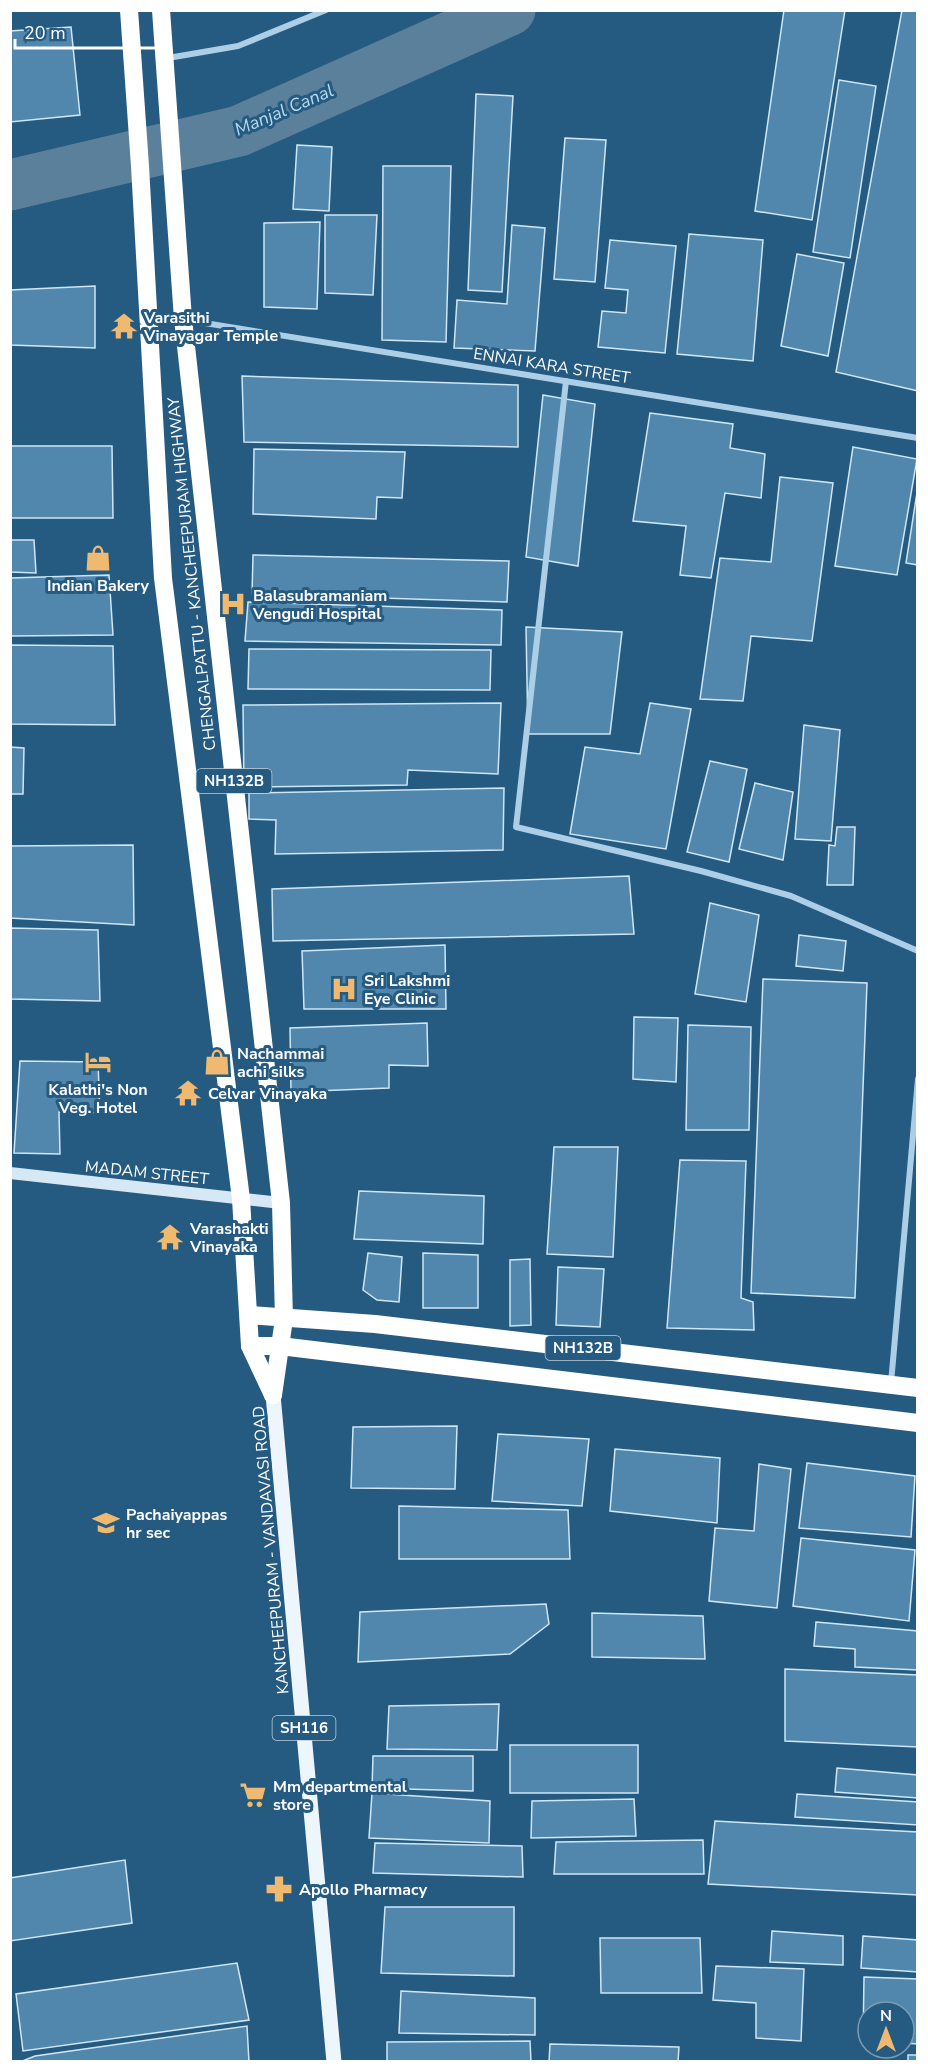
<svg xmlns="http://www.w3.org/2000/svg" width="928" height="2072" viewBox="0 0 928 2072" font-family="'Nunito Sans',sans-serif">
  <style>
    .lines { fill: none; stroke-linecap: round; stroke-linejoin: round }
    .canal { stroke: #5b809b; stroke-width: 51 }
    .building { fill: #5187ac; stroke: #cfe6f5; stroke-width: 1.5 }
    .street { stroke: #accfe7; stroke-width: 6 }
    .secondary { stroke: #d6e8f6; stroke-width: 12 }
    .primary { stroke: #eef6fd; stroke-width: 15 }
    .highway { stroke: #fff; stroke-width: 18 }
    .labels { text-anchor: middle; stroke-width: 6; stroke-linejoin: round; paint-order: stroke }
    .shield { fill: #255a81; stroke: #beced9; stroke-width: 1.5 }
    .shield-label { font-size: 15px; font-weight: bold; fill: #fff }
    .poi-label { font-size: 16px; font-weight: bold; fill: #fff; stroke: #255a81; text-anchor: start }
    .street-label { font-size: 16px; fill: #fff; stroke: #255a81 }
    .water-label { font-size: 18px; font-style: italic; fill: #b8d8ee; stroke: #255a81 }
  </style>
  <rect width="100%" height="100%" fill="#255a81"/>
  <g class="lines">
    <polyline class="canal" points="10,185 239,131 510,10"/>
  </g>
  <g class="building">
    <polygon points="784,10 845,10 812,220 755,211"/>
    <polygon points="902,10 918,10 918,391 836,372"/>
    <polygon points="71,27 80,115 10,122 10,31"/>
    <polygon points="839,80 876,86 850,258 813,252"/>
    <polygon points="476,94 513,96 502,292 468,290"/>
    <polygon points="565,138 606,140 595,282 554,279"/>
    <polygon points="297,145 332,147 329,211 293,209"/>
    <polygon points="383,166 451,166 446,342 382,340"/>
    <polygon points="325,215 377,215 373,295 325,293"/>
    <polygon points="320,222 317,309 264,307 264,223"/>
    <polygon points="512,225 545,228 535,351 454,348 457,300 507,304"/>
    <polygon points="689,234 763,240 753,361 677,354"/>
    <polygon points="610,240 676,246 665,353 598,347 602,311 626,313 628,290 605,288"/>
    <polygon points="797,254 844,263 828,356 781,346"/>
    <polygon points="95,286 95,348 10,345 10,290"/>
    <polygon points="242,376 518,385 518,447 244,442"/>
    <polygon points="543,395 595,404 578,566 526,557"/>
    <polygon points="650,413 733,424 730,448 765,454 761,498 725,493 711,578 680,575 686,526 633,521"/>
    <polygon points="10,446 112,446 113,518 10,518"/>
    <polygon points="853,447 917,459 897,575 835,566"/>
    <polygon points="254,449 405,452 402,498 377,497 376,519 253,514"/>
    <polygon points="780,477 833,483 812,641 751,636 743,701 700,699 720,558 771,562"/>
    <polygon points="918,486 918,565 906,563"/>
    <polygon points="10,540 34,540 36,573 10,572"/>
    <polygon points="253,555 509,561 507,602 252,594"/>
    <polygon points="109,575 113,635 10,636 10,578"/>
    <polygon points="248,602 502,610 501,645 245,641"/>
    <polygon points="526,627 622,632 610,734 528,734"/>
    <polygon points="10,645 113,646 115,725 10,724"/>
    <polygon points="249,649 491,650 490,690 248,689"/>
    <polygon points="501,703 498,774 408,770 407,785 244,787 243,705"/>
    <polygon points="650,703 691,709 666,849 570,834 585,747 640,754"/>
    <polygon points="804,725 840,730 831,841 795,839"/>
    <polygon points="10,747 24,748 23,794 10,794"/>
    <polygon points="710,761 747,769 729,862 687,852"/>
    <polygon points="755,783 793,792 783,860 739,849"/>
    <polygon points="504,788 503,850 275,854 276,820 249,819 249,793"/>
    <polygon points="837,827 855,827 853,885 827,885 829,845 835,846"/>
    <polygon points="133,845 134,925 10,918 10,846"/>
    <polygon points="629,876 634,934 273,941 272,889"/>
    <polygon points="710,903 759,915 746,1002 695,994"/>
    <polygon points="10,928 98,930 100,1001 10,999"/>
    <polygon points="799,935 846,941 843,971 796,966"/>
    <polygon points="445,945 446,1009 304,1009 302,951"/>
    <polygon points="763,979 867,983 855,1298 751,1293"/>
    <polygon points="634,1017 678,1018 676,1082 633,1079"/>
    <polygon points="427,1023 428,1066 389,1065 389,1088 291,1092 290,1028"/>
    <polygon points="688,1025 751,1027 749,1130 686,1130"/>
    <polygon points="20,1061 98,1062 100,1113 59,1112 60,1154 14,1153"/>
    <polygon points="554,1147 618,1147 613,1257 547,1254"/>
    <polygon points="680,1160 746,1161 741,1298 753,1302 754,1330 667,1328"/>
    <polygon points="359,1191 484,1196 483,1244 354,1239"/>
    <polygon points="368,1253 402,1257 399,1302 377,1300 363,1290"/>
    <polygon points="423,1253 478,1255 478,1308 423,1308"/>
    <polygon points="530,1259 531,1325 510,1326 510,1260"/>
    <polygon points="558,1267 604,1269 600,1327 556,1325"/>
    <polygon points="457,1426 455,1489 351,1488 353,1427"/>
    <polygon points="498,1434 589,1439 582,1506 492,1501"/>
    <polygon points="615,1449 720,1458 717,1523 610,1511"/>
    <polygon points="807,1463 915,1476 911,1537 799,1528"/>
    <polygon points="759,1464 791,1469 777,1608 709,1601 715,1528 754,1531"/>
    <polygon points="399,1506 568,1510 570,1559 399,1559"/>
    <polygon points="801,1538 915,1550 909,1621 793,1606"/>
    <polygon points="546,1604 549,1624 510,1654 358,1662 360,1612"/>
    <polygon points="592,1613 703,1616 705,1659 592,1657"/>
    <polygon points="816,1622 918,1631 918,1670 855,1667 855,1649 814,1646"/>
    <polygon points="785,1669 918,1675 918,1747 785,1741"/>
    <polygon points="499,1704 497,1750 387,1749 389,1706"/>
    <rect x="510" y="1745" width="128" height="48"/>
    <polygon points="373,1756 473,1756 473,1791 372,1788"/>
    <polygon points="837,1768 918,1775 918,1798 835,1792"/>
    <polygon points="372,1793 490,1801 489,1843 369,1838"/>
    <polygon points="797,1794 918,1802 918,1825 795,1817"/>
    <polygon points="634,1799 636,1836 531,1838 532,1801"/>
    <polygon points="715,1821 918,1832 918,1895 708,1884"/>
    <polygon points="703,1840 704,1874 554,1874 556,1842"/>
    <polygon points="375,1843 522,1846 523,1877 373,1873"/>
    <polygon points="125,1860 132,1923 10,1941 10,1878"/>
    <polygon points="385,1907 514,1907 514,1976 381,1973"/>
    <polygon points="772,1931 843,1936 843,1965 770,1962"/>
    <polygon points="863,1936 918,1940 918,1972 861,1968"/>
    <polygon points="600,1938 700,1938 702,1993 601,1993"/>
    <polygon points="237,1963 249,2020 23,2051 16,1994"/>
    <polygon points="716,1966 804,1969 801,2041 756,2038 756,2003 713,2000"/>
    <polygon points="864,1977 918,1979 918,2044 904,2043 904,2012 868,2012 868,2040 863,2040"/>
    <polygon points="401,1991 535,1998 535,2035 399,2033"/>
    <polygon points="247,2026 249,2062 20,2062 35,2056"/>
    <polygon points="530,2041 531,2062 387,2062 387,2042"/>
    <polygon points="550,2044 679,2047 678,2062 549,2062"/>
    <rect x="908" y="2055" width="10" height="7"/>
  </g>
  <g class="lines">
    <g class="street">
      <polyline points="168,58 238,46 326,10"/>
      <polyline points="186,320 918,438"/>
      <polyline points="566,381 516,827 701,871 791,896 918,951"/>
      <polyline points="891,1383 918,1079"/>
    </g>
    <polyline class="secondary" points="10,1173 281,1203"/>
    <polyline class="primary" points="273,1395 334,2062"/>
    <g class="highway">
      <polyline points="129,10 140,166 163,578 241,1199 250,1346 273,1395"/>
      <polyline points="161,10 183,319 281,1203 284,1319 273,1395"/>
      <polyline points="249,1315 375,1324 918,1388"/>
      <polyline points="250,1346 280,1346 918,1423"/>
    </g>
  </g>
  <defs>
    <g id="temple-bare" transform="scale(2.07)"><path d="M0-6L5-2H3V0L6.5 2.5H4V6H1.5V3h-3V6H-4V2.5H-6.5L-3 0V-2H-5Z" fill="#f0b970" stroke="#255a81" stroke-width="2.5" paint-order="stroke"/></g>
    <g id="shop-bare" transform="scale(2.07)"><path d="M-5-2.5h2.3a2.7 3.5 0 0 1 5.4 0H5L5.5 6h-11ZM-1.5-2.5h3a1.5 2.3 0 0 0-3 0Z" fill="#f0b970" stroke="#255a81" stroke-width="2.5" paint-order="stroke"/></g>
    <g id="hospital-bare" transform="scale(2.07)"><path d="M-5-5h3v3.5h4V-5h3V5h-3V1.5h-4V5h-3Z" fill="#f0b970" stroke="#255a81" stroke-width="2.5" paint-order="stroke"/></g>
    <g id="hotel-bare" transform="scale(2.07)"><path d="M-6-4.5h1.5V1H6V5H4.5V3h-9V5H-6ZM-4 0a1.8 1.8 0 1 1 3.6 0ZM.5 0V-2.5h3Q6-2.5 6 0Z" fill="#f0b970" stroke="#255a81" stroke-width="2.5" paint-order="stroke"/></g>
    <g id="school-bare" transform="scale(2.07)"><path d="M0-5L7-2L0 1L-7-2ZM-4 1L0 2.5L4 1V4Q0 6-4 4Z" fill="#f0b970" stroke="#255a81" stroke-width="2.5" paint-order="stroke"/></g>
    <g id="supermarket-bare" transform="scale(2.07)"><path d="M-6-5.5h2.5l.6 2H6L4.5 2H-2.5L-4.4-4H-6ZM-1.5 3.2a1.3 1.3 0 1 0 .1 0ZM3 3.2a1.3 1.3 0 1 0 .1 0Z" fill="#f0b970" stroke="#255a81" stroke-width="2.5" paint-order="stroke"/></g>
    <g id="pharmacy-bare" transform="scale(2.07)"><path d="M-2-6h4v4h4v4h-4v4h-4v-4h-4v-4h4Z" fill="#f0b970" stroke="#255a81" stroke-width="2.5" paint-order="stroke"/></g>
  </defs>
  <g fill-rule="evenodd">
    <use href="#temple-bare" x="124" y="326"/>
    <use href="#shop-bare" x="98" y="558"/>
    <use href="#hospital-bare" x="233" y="604"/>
    <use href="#hospital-bare" x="344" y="989"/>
    <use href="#hotel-bare" x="98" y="1062"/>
    <use href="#shop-bare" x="217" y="1062"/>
    <use href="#temple-bare" x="188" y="1093"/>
    <use href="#temple-bare" x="170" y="1237"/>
    <use href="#school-bare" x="106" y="1523"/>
    <use href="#supermarket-bare" x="253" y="1795"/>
    <use href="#pharmacy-bare" x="279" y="1889"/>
  </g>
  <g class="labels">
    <g class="shield">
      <rect x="196.5" y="769" width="75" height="24" rx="4.5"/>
      <rect x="545.5" y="1336" width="75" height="24" rx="4.5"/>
      <rect x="272.5" y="1716" width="63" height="24" rx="4.5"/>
    </g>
    <g class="shield-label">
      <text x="234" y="786">NH132B</text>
      <text x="583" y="1353">NH132B</text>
      <text x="304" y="1733">SH116</text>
    </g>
    <g class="poi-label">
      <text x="144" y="323">Varasithi<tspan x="144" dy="18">Vinayagar Temple</tspan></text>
      <text x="98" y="591" text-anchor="middle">Indian Bakery</text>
      <text x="253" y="601">Balasubramaniam<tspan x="253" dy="18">Vengudi Hospital</tspan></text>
      <text x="364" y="986">Sri Lakshmi<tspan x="364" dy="18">Eye Clinic</tspan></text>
      <text x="237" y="1059">Nachammai<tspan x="237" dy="18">achi silks</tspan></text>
      <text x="98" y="1095" text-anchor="middle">Kalathi's Non<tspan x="98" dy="18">Veg. Hotel</tspan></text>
      <text x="208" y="1099">Celvar Vinayaka</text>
      <text x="190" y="1234">Varashakti<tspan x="190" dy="18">Vinayaka</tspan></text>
      <text x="126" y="1520">Pachaiyappas<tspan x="126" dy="18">hr sec</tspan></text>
      <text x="273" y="1792">Mm departmental<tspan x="273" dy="18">store</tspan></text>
      <text x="299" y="1895">Apollo Pharmacy</text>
    </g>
    <g class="street-label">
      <text transform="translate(552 365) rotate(9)" y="6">ENNAI KARA STREET</text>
      <text transform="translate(191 574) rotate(-96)" y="6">CHENGALPATTU - KANCHEEPURAM HIGHWAY</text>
      <text transform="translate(147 1172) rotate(6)" y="6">MADAM STREET</text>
      <text transform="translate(270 1550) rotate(-95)" y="6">KANCHEEPURAM - VANDAVASI ROAD</text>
    </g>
    <g class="water-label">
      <text transform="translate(284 110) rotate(-23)" y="6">Manjal Canal</text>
    </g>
  </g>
  <rect width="928" height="2072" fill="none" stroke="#ffffff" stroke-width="24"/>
  <g transform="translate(886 2030)"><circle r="28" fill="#255a81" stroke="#7c9cb3" stroke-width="1.5"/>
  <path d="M0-4.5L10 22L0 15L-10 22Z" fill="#f0b970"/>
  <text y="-9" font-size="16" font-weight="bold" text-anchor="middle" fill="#ffffff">N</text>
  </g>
  <path d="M15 39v9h147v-9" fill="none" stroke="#ffffff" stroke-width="3"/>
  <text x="24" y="39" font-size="18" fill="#ffffff" stroke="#255a81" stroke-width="4.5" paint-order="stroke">20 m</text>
</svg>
